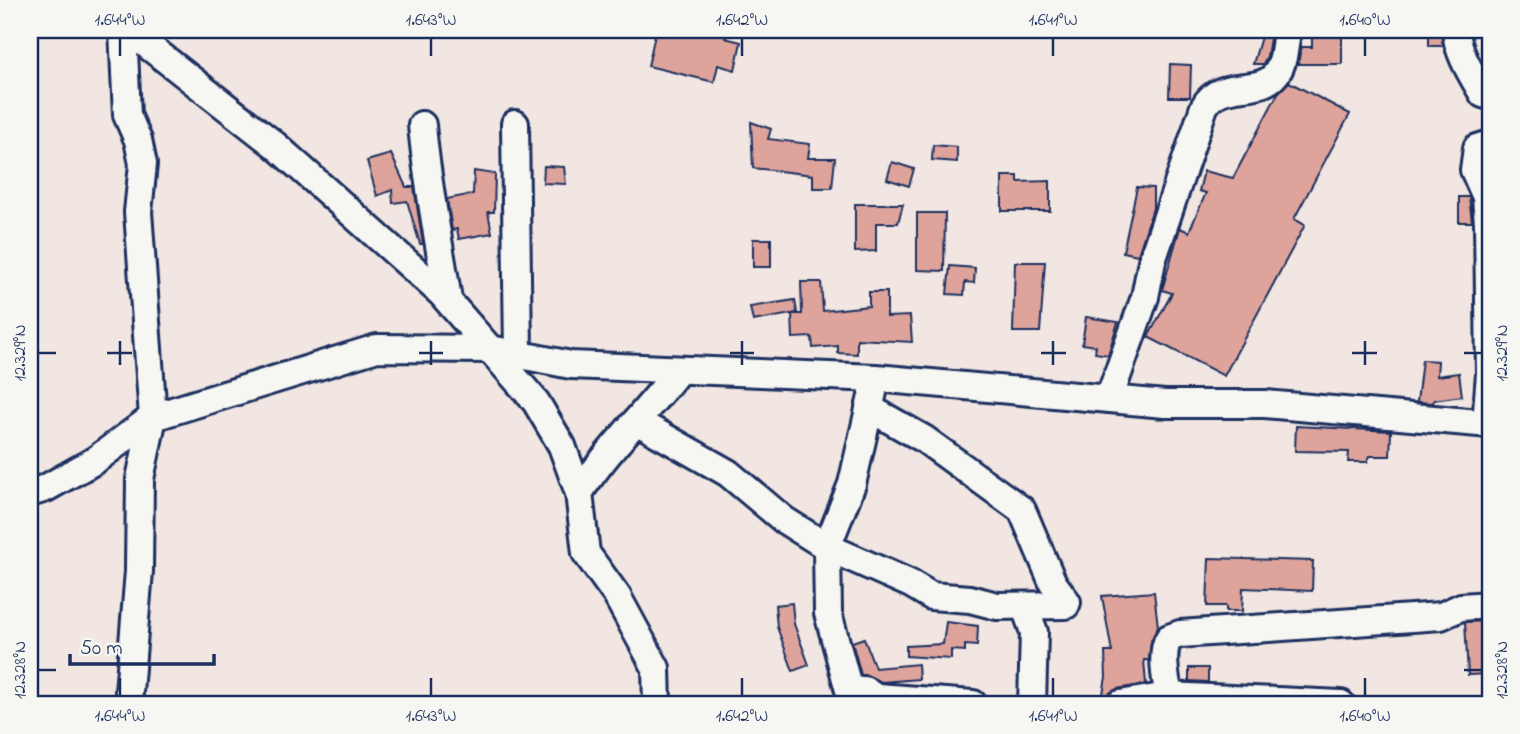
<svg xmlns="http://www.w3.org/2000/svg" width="1520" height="734" viewBox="0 0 1520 734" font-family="'Indie Flower',sans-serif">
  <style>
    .building { fill: #dea49c; stroke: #1b2f5e; stroke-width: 2 }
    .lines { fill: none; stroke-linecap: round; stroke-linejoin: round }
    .minor-casing { stroke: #1b2f5e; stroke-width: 32 }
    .minor { stroke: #f6f6f2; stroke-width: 26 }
    .ticks { fill: none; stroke: #1b2f5e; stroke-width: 2.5 }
    .neatline { fill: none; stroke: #1b2f5e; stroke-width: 2.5 }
    .ticks-label { font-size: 18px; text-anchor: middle; fill: #1b2f5e }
  </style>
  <rect width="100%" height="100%" fill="#f1e6e1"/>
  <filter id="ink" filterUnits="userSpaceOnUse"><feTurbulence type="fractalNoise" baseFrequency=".0143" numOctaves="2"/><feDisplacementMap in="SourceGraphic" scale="14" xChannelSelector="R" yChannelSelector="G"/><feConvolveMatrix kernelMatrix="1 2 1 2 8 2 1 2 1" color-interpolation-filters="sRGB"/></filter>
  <g filter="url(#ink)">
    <g class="building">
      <polygon points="656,30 727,30 725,38 741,42 735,70 718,65 714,82 648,66"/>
      <polygon points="1263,30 1271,33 1267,56 1263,64 1253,64"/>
      <polygon points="1312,30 1342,30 1342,64 1298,64 1301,47 1312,47"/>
      <polygon points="1429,30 1441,30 1443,46 1429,46"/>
      <polygon points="1170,64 1191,65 1190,97 1169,97"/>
      <polygon points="1289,82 1350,114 1294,219 1305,225 1224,376 1148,337 1172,293 1162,290 1180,228 1189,232 1206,193 1199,191 1204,171 1233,178 1278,93"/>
      <polygon points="751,122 771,129 768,139 810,144 808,158 835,158 832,188 813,188 813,175 753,168"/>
      <polygon points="933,145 957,147 957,162 932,160"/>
      <polygon points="391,154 406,187 414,187 423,244 420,244 407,201 393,203 392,190 377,196 367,161"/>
      <polygon points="892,162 914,169 909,186 887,179"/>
      <polygon points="544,166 564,167 566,184 543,183"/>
      <polygon points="474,171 495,174 494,212 488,212 492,233 459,239 457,229 452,230 447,199 473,194"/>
      <polygon points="1002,176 1018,176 1018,182 1050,181 1050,211 1002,211"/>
      <polygon points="1137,187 1153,188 1153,208 1138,255 1123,252"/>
      <polygon points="1459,197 1469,197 1472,222 1459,222"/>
      <polygon points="855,204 903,204 898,223 876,223 876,251 855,252"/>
      <polygon points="917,213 945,213 944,271 917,270"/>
      <rect x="753" y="239" width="18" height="28"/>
      <polygon points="1015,262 1045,262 1040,332 1013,332"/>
      <polygon points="950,266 975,268 974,283 965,282 964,295 947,294"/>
      <polygon points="801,282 821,282 823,311 869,306 869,292 887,292 887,317 910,316 912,342 857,339 857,354 838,353 838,346 813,348 812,337 793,338 792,314 802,314"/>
      <polygon points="795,300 797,313 753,321 750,307"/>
      <polygon points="1086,317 1118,322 1108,355 1095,353 1096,346 1082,344"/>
      <polygon points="1422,360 1438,361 1437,376 1459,373 1462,396 1434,400 1433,403 1417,402"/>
      <polygon points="1296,426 1391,431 1390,456 1370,456 1367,462 1348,462 1349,452 1295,451"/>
      <polygon points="1209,558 1313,561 1312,591 1243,588 1242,611 1226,611 1226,606 1207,606"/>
      <polygon points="1154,592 1158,627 1151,641 1149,660 1144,660 1146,684 1117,689 1102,700 1106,677 1105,652 1112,652 1102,596"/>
      <polygon points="792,603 794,624 809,665 793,671 777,627 775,605"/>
      <polygon points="1490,621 1490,674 1468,675 1465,622"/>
      <polygon points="946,622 978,626 977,646 965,645 965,651 951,650 951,659 906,656 906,646 943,644"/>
      <polygon points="864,638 875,668 918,664 919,679 882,682 861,675 852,642"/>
      <polygon points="1189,668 1208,668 1208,682 1189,681"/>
    </g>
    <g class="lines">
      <g class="minor-casing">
        <g id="minor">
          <polyline points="123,30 127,115 138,140 143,164 138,212 153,417 140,479 139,571 128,704"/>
          <polyline points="128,30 275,145 441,293 536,402 562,446 579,493 586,553 617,596 656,668 657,704"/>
          <path d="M1456 30C1457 52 1472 75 1483 94L1490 96"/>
          <polyline points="515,124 518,353"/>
          <path d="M422 125C427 184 439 241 448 300"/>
          <path d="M1109 399 1145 297 1152 261 1204 107C1222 75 1264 99 1279 69 1285 58 1285 42 1287 30"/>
          <polyline points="638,422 728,473 784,520 827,547 911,584 931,596 970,599 997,606 1066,605 1067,602 1053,583 1022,510 924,439 869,408"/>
          <polyline points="1486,424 1490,373 1488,223 1486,197 1474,170 1477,148 1490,144"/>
          <polyline points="30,493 46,488 94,461 153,417 377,348 490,349 571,365 876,378 1165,404 1265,404 1490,424"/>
          <path d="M579 493C608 449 646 412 679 370"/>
          <polyline points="1025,607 1034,632 1032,704"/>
          <polyline points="850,694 864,690 877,697 973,704"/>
          <polyline points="856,704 850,694 828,613 827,547 852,484 873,392"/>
          <polyline points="1120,704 1168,696 1341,704"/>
          <path d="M1175 704C1165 691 1160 652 1169 638L1180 634 1441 616 1461 607 1490 605"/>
        </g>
      </g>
      <use href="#minor" class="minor"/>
    </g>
  </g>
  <path class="ticks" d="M120 38V56M431 38V56M742 38V56M1053 38V56M1365 38V56M120 341V365M431 341V365M742 341V365M1053 341V365M1365 341V365M38 353H56M107 353H132M419 353H443M730 353H754M1041 353H1066M1352 353H1377M1464 353H1482M38 670H56M1464 670H1482M120 678V696M431 678V696M742 678V696M1053 678V696M1365 678V696"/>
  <rect width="1520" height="734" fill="none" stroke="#f6f6f2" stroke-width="77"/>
  <path d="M70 654v10h144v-10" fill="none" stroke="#1b2f5e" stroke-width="3.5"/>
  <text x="80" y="654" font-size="21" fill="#1b2f5e" stroke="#f6f6f2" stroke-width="5" paint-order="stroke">50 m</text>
  <rect x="38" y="38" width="1444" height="658" class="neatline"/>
  <g class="ticks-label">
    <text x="120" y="25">1.644°W</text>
    <text x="431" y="25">1.643°W</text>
    <text x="742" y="25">1.642°W</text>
    <text x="1053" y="25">1.641°W</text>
    <text x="1365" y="25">1.640°W</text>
    <text transform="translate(19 353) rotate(-90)" y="6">12.329°N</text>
    <text transform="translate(1501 353) rotate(-90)" y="6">12.329°N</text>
    <text transform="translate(19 670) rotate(-90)" y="6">12.328°N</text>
    <text transform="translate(1501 670) rotate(-90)" y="6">12.328°N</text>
    <text x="120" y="721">1.644°W</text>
    <text x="431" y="721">1.643°W</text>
    <text x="742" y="721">1.642°W</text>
    <text x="1053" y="721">1.641°W</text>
    <text x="1365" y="721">1.640°W</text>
  </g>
</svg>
